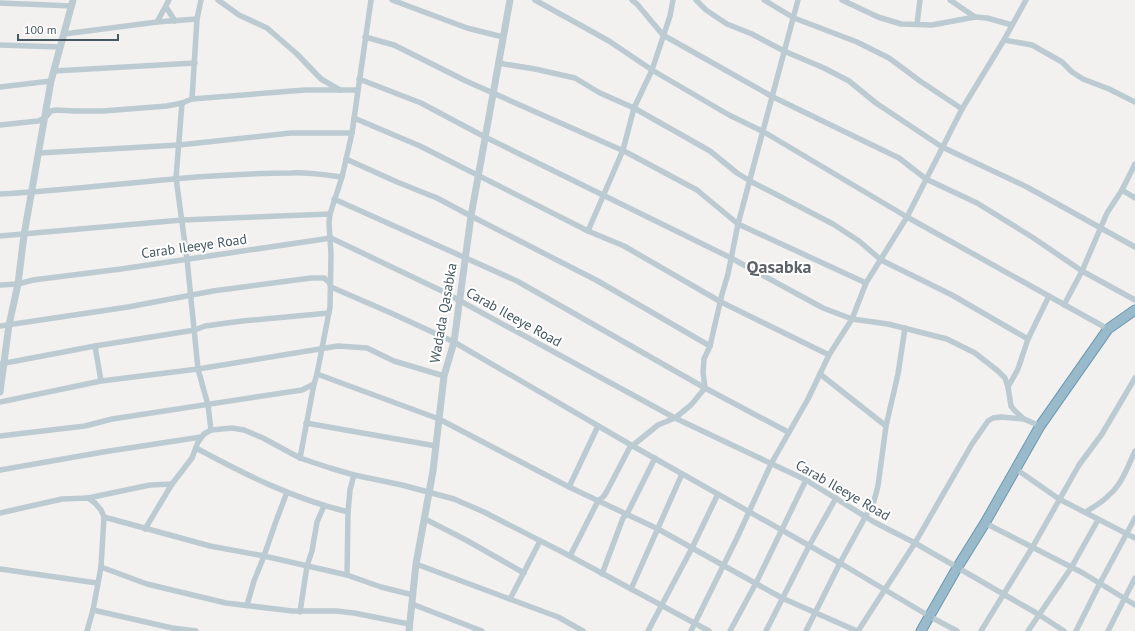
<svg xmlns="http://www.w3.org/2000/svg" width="1135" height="631" viewBox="0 0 1135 631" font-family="'PT Sans',sans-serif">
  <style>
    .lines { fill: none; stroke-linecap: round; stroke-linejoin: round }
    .trunk-casing { stroke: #6e98b0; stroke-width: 11 }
    .minor { stroke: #bccbd1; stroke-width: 5.5 }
    .tertiary { stroke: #bccbd1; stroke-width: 7 }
    .trunk { stroke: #98bacb; stroke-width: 9 }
    .labels { text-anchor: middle; stroke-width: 4; stroke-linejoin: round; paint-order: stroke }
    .street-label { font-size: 14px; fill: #465860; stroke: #fff }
    .district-label { font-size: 18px; font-weight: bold; fill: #5c6266; stroke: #fff }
  </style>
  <rect width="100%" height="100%" fill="#f3f0f0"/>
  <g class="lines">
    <g class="trunk-casing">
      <polyline id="trunk" points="921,631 957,568 985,523 1040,426 1108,329 1135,310"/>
    </g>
    <g class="minor">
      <polyline points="218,0 239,15 267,28 297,54 321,79 340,90"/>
      <polyline points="392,0 467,28 503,37"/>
      <polyline points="535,0 609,41 652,70 729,115 764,132 907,217 1108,329"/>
      <polyline points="632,0 637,4 663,35 773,97 899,158 926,179 977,203 1032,237 1082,271 1135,300"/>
      <polyline points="696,0 706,10 727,24 752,34 784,51 824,68 849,81 876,103 942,147 1027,187 1135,247"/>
      <polyline points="764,0 794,18 857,42 889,58 920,81 962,109"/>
      <polyline points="842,0 878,17 901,24 932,25 975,17 987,18 1012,25"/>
      <polyline points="950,0 975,17"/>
      <polyline points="0,3 72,6"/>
      <polyline points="166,7 175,21"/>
      <polyline points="157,22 169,0"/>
      <polyline points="917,24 920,0"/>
      <polyline points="64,34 157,22 197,19"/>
      <polyline points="365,37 394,45 466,81 626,152 697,190 738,224 866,283"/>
      <polyline points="1004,40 1032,45 1062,62 1072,72 1083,79 1109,89 1135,102"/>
      <polyline points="0,45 60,47"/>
      <polyline points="498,63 535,69 575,78 600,93 634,108 710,151 737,173 750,181 833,224 859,241 881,260 952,295 1028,339"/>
      <polyline points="54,71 195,63"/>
      <polyline points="359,79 421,103 485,137 731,258 823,308 852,319 888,324 947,339 975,353 998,371 1005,378 1008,387 1011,406 1015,411 1024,419 1040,426"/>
      <polyline points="0,87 51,81"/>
      <polyline points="192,99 197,19 201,0"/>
      <polyline points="182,103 176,178 187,259 198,369 208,405 211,430"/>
      <polyline points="354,118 420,146 588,231 624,246 721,302 829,355"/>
      <polyline points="0,125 38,121 45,118 51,111 56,110 75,111 103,111 167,106 182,103 192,99 305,90 357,90"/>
      <polyline points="39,153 179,145 291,133 352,133"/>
      <polyline points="346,159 397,182 437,198 471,216 596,280 710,346"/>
      <polyline points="1122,190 1135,198"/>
      <path d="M0 194C97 189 193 173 291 173 308 172 325 175 342 177"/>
      <polyline points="334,199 517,281 705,388 788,432"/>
      <polyline points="588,231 623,150 634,108 652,70 670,16 673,0"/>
      <polyline points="0,236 182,220 330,214"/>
      <polyline points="0,285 18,284 33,280 121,269 331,238 442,291 675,418 806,480 874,522 915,543 1038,614 1064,631"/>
      <polyline points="1064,305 1082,271 1107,213 1122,190 1135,164"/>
      <polyline points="0,326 128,307 213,291 311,278 324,278 329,282 331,287 391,313 454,342 631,445 840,563 929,616 957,631"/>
      <polyline points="95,346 101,381"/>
      <polyline points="0,364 95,346 195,330 205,326 242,321 329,313"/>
      <polyline points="317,374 439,419 569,487 658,529 782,598 857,631"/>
      <polyline points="820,374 886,426"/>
      <polyline points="1008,387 1018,369 1028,339 1049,296"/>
      <polyline points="0,402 101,381 198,369 338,346 367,348 394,361 444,376"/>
      <polyline points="306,423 436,446"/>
      <polyline points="0,436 85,426 112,419 302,390 314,384"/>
      <polyline points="632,446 658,425 675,418 691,405 705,388 703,372 704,359 710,346 722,294 728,274 738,224 798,0"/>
      <path d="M196 448C244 474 294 499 348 512"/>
      <polyline points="300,458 314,384 317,374 330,307 331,254 329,223 330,214 342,177 352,133 371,0"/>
      <polyline points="1016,469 1059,499 1135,538"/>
      <polyline points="0,470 103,452 201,437"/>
      <polyline points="569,487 598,426"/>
      <polyline points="88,498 150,485 172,484"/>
      <path d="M1086 512C1093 507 1103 502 1109 495 1122 484 1128 466 1135 451"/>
      <polyline points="0,513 62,499 88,498 95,503 101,510 104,517 101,567 93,610 87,631"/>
      <polyline points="104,517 210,546 264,556 347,575 381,587 413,595"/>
      <polyline points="425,519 466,540 524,573"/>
      <polyline points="985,523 1083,573 1135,605"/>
      <polyline points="145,529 172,484 192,458 198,442 204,434 211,430 232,428 244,430 263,438 300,458 330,468 354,475 402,485 454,499 484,512 570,556 709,631"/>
      <polyline points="570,556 598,501 604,496 607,491 631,445"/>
      <polyline points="416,564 558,617 583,631"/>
      <polyline points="101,567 147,584 226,603 292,611 336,611 354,613 409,624"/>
      <polyline points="0,569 97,583"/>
      <polyline points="602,574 623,518 627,514 655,458"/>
      <polyline points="347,575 348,512 350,490 354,475"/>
      <polyline points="631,589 682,474"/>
      <polyline points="510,599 540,541"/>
      <polyline points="412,604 482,631"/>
      <polyline points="247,605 254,581 264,556 275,524 287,492"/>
      <polyline points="93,610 172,628 196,631"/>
      <polyline points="300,612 307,566 312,551 317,522 324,506"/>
      <polyline points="648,631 692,548 718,494"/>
      <polyline points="691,631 737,538 771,464 808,399 829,355 852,319 866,283 907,217 962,109 1004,40 1026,0"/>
      <polyline points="730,631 756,583 806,480"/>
      <polyline points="766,631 809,546 836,498"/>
      <polyline points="806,631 840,563 874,501 878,486 886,426 898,374 905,328"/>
      <polyline points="858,631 915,543 972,444 988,421 993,418 1001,417 1024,419"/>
      <polyline points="981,631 1032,548 1079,465 1102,434 1135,378"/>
      <polyline points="1028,631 1071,568 1098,520"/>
      <polyline points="1076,631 1100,583 1135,518"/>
      <polyline points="1108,631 1135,578"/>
    </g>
    <g class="tertiary">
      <polyline points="0,392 9,325 18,284 24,235 51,81 73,0"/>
      <polyline points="409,631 416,564 433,471 444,376 454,342 471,216 510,0"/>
    </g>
    <use href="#trunk" class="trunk"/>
  </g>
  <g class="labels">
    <g class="street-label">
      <text transform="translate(194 246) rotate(-8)" y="5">Carab Ileeye Road</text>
      <text transform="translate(443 313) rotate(-80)" y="5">Wadada Qasabka</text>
      <text transform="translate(514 317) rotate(29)" y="5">Carab Ileeye Road</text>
      <text transform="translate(843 490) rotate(30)" y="5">Carab Ileeye Road</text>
    </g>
    <g class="district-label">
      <text x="779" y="273">Qasabka</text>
    </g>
  </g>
  <path d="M18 34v6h100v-6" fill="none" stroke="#465860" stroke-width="2"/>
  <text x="24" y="34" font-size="12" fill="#465860" stroke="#ffffff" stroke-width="3" paint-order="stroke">100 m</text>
</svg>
